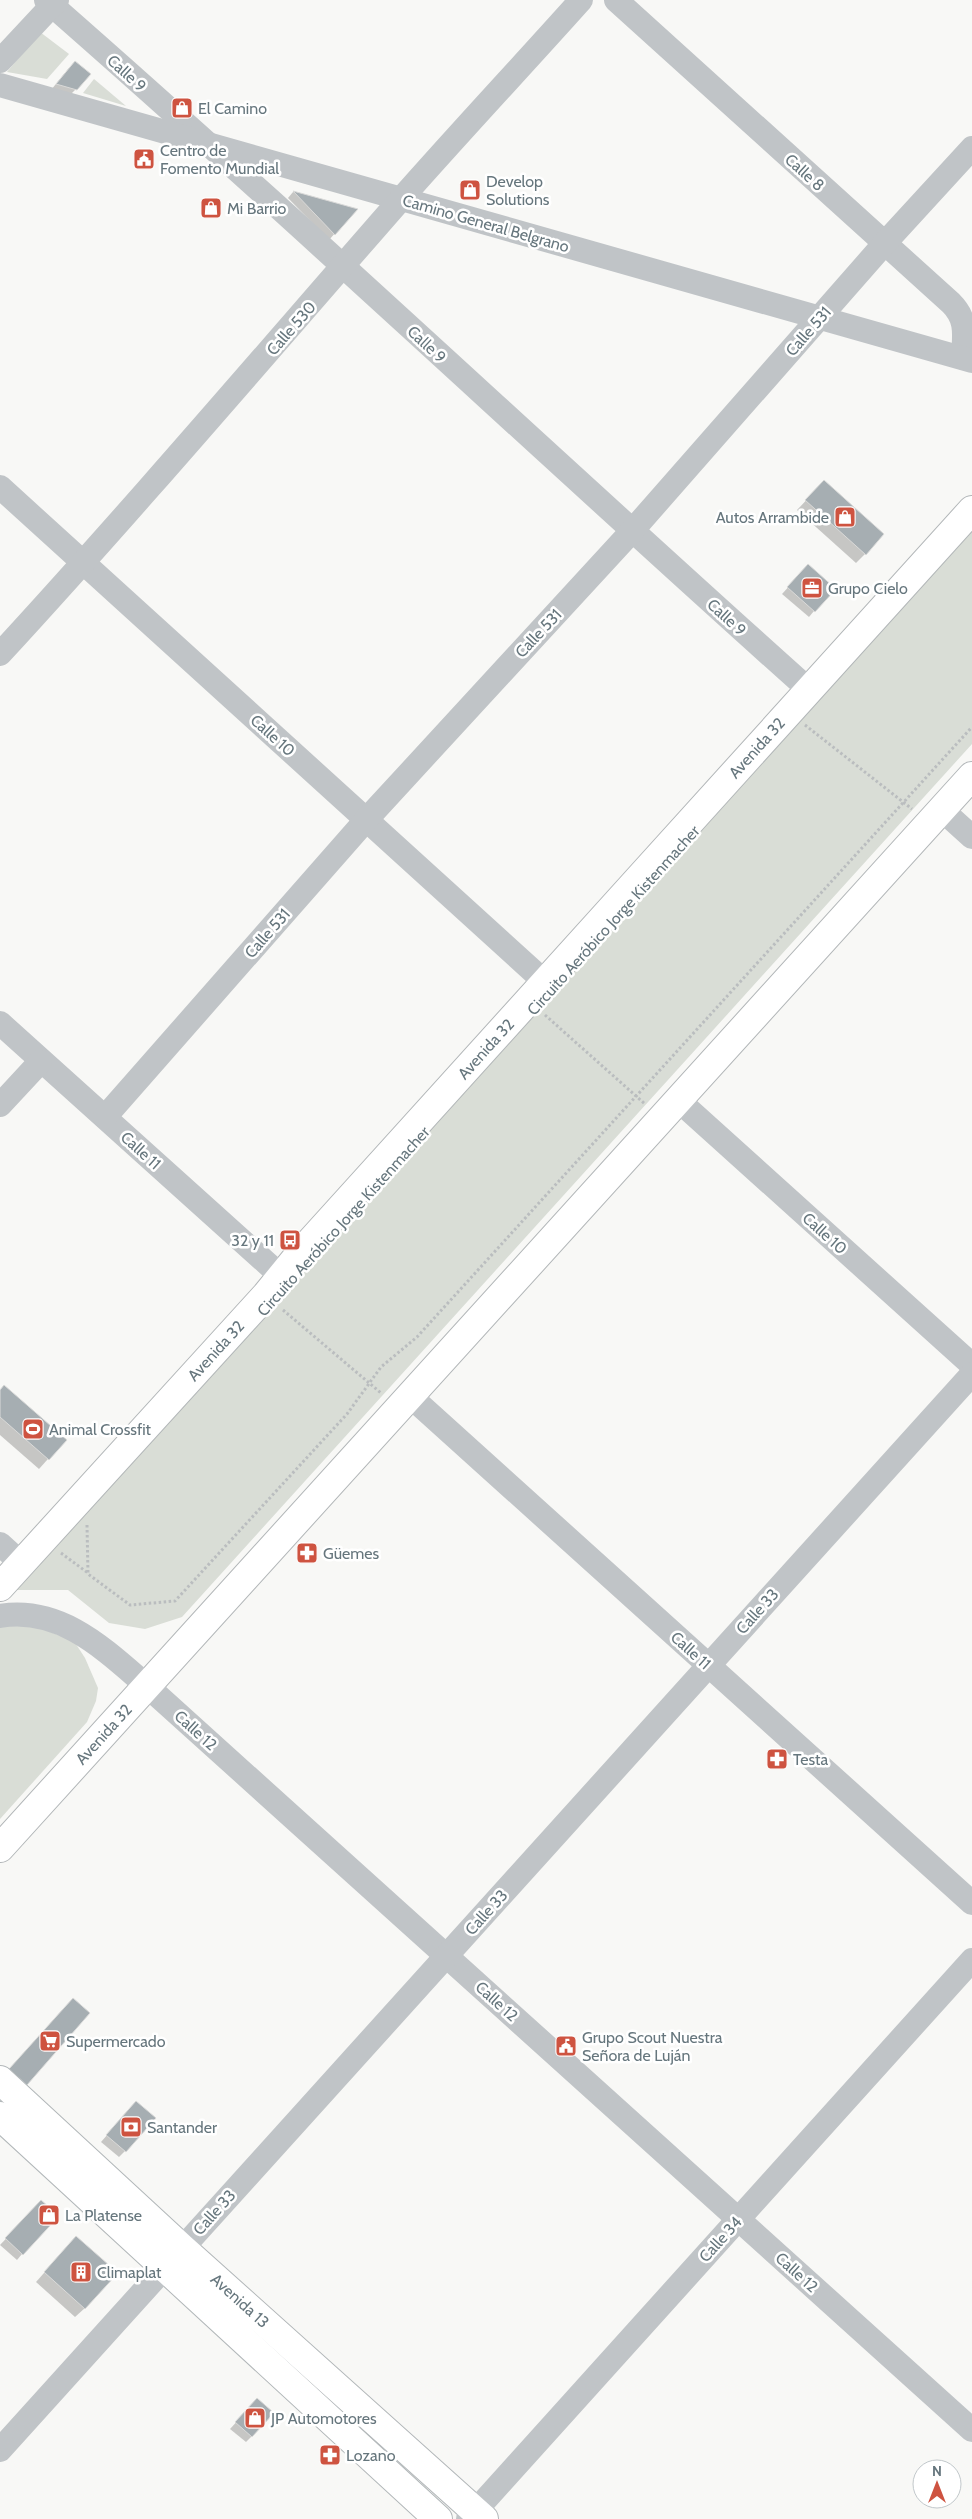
<svg xmlns="http://www.w3.org/2000/svg" width="972" height="2519" viewBox="0 0 972 2519" font-family="Cabin,sans-serif">
  <style>
    .green { fill: #d9ddd6 }
    .shadow { fill: #0003 }
    .building { fill: #a6aeb2; stroke: #dadad9 }
    .lines { fill: none; stroke-linecap: round; stroke-linejoin: round }
    .major-casing { stroke: #b2b7b9; stroke-width: 30 }
    .highway-casing { stroke: #b2b6b8; stroke-width: 30 }
    .path { stroke: #babdbf; stroke-width: 3; stroke-dasharray: 2.5 2.5; stroke-linecap: butt }
    .minor { stroke: #c0c4c7; stroke-width: 24 }
    .major { stroke: #fff; stroke-width: 28 }
    .highway { stroke: #fff; stroke-width: 28 }
    .labels { text-anchor: middle; stroke-width: 5; stroke-linejoin: round; paint-order: stroke }
    .street-label { font-size: 16px; fill: #66767d; stroke: #fff }
    .poi-label { font-size: 16px; fill: #66767d; stroke: #fff; text-anchor: start }
  </style>
  <rect width="100%" height="100%" fill="#f8f8f6"/>
  <g class="green">
    <polygon points="40,32 69,54 47,79 7,72"/>
    <polygon points="94,79 126,106 83,93"/>
    <polygon points="972,523 972,744 182,1617 145,1629 109,1623 68,1590 12,1590"/>
    <polygon points="24,1622 74,1641 85,1658 98,1688 96,1701 87,1722 0,1819 0,1623"/>
  </g>
  <g class="shadow">
    <polygon points="69,68 76,89 70,95 51,90"/>
    <polygon points="293,192 356,209 329,240 288,198"/>
    <polygon points="815,491 865,554 856,563 797,510"/>
    <polygon points="802,572 814,611 809,617 782,594"/>
    <polygon points="0,1391 65,1440 39,1469 0,1435"/>
    <polygon points="63,2009 26,2084 17,2093 1,2079"/>
    <polygon points="130,2109 125,2151 119,2157 101,2142"/>
    <polygon points="36,2207 22,2254 17,2260 0,2245"/>
    <polygon points="67,2247 85,2308 75,2317 36,2282"/>
    <polygon points="251,2406 252,2436 246,2442 230,2429"/>
  </g>
  <g class="building">
    <polygon points="75,61 91,74 77,90 56,84"/>
    <polygon points="293,191 358,209 335,235"/>
    <polygon points="824,480 884,534 866,555 805,500"/>
    <polygon points="808,564 836,589 815,612 787,587"/>
    <polygon points="4,1385 67,1440 49,1460 0,1417 0,1390"/>
    <polygon points="73,1998 90,2013 27,2085 9,2069"/>
    <polygon points="136,2101 156,2118 126,2152 106,2135"/>
    <polygon points="41,2200 59,2216 23,2255 5,2238"/>
    <polygon points="76,2236 118,2273 85,2309 44,2272"/>
    <polygon points="257,2398 274,2413 252,2437 235,2422"/>
  </g>
  <g class="lines">
    <g class="major-casing">
      <g id="major">
        <path id="s1" d="M0 2080 182 2248 484 2519"/>
        <polyline points="0,2116 438,2519"/>
      </g>
    </g>
    <g class="highway-casing">
      <g id="highway">
        <path id="s2" d="M0 1587 266 1295 301 1252C526 1006 747 756 972 510"/>
        <path id="s3" d="M0 1848 972 776"/>
      </g>
    </g>
    <g class="path">
      <polyline points="805,725 912,809"/>
      <polyline points="545,1015 645,1104"/>
      <polyline points="283,1310 381,1393"/>
      <polyline points="87,1525 88,1574 130,1605 175,1601 347,1414 381,1367 417,1337 972,727"/>
      <polyline points="61,1553 88,1573"/>
    </g>
    <g class="minor">
      <path d="M46 0C304 226 553 461 808 689"/>
      <path d="M616 0 951 303C968 320 964 335 963 358"/>
      <polyline points="0,61 57,0"/>
      <polyline points="0,85 972,361"/>
      <polyline points="0,487 546,983"/>
      <path d="M0 654C137 505 268 351 401 199 460 132 521 67 581 0"/>
      <polyline points="941,809 972,837"/>
      <polyline points="0,1023 281,1276"/>
      <polyline points="678,1100 972,1365"/>
      <polyline points="0,1105 40,1062"/>
      <polyline points="105,1117 366,820 632,531 884,244 972,148"/>
      <polyline points="410,1396 972,1903"/>
      <polyline points="0,1544 21,1563"/>
      <path d="M0 1616C61 1606 105 1650 147 1686L972 2430"/>
      <polyline points="0,2450 972,1374"/>
      <polyline points="468,2519 972,1960"/>
    </g>
    <use href="#major" class="major"/>
    <use href="#highway" class="highway"/>
  </g>
  <defs>
    <g id="shop-square" transform="scale(1.125)"><rect x="-9" y="-9" width="18" height="18" rx="4" fill="#ce5340" stroke="#fff"/><path d="M-5-2.5h2.3a2.7 3.5 0 0 1 5.4 0H5L5.5 6h-11ZM-1.5-2.5h3a1.5 2.3 0 0 0-3 0Z" fill="#fff"/></g>
    <g id="civic-square" transform="scale(1.125)"><rect x="-9" y="-9" width="18" height="18" rx="4" fill="#ce5340" stroke="#fff"/><path d="M-.6-6.5H3V-4.5H.6V-3L4-1V1h2V6H-6V1h2V-1L-.6-3ZM-1.2 2.5V6h2.4V2.5Z" fill="#fff"/></g>
    <g id="office-square" transform="scale(1.125)"><rect x="-9" y="-9" width="18" height="18" rx="4" fill="#ce5340" stroke="#fff"/><path d="M-6-3h4V-5.5h4V-3h4V5H-6ZM-1-4.5V-3h2v-1.5ZM-6 0V1H6V0Z" fill="#fff"/></g>
    <g id="bus-square" transform="scale(1.125)"><rect x="-9" y="-9" width="18" height="18" rx="4" fill="#ce5340" stroke="#fff"/><path d="M-5-6H5V4H4V6H2V4H-2V6H-4V4H-5ZM-3.5-4V0h7V-4ZM-3.5 1.2v1.5H-2V1.2ZM2 1.2v1.5H3.5V1.2Z" fill="#fff"/></g>
    <g id="stadium-square" transform="scale(1.125)"><rect x="-9" y="-9" width="18" height="18" rx="4" fill="#ce5340" stroke="#fff"/><path d="M0-5a6.5 5 0 1 0 0 10a6.5 5 0 1 0 0-10ZM-3.5-1.8h7v3.6h-7Z" fill="#fff"/></g>
    <g id="pharmacy-square" transform="scale(1.125)"><rect x="-9" y="-9" width="18" height="18" rx="4" fill="#ce5340" stroke="#fff"/><path d="M-2-6h4v4h4v4h-4v4h-4v-4h-4v-4h4Z" fill="#fff"/></g>
    <g id="supermarket-square" transform="scale(1.125)"><rect x="-9" y="-9" width="18" height="18" rx="4" fill="#ce5340" stroke="#fff"/><path d="M-6-5.5h2.5l.6 2H6L4.5 2H-2.5L-4.4-4H-6ZM-1.5 3.2a1.3 1.3 0 1 0 .1 0ZM3 3.2a1.3 1.3 0 1 0 .1 0Z" fill="#fff"/></g>
    <g id="bank-square" transform="scale(1.125)"><rect x="-9" y="-9" width="18" height="18" rx="4" fill="#ce5340" stroke="#fff"/><path d="M-6-4H6V4H-6ZM0-2.3a2.3 2.3 0 1 0 0 4.6a2.3 2.3 0 1 0 0-4.6Z" fill="#fff"/></g>
    <g id="building-square" transform="scale(1.125)"><rect x="-9" y="-9" width="18" height="18" rx="4" fill="#ce5340" stroke="#fff"/><path d="M-4-6H4V6H1V3H-1V6H-4ZM-2.5-4.3h1.7v1.8h-1.7ZM.8-4.3h1.7v1.8H.8ZM-2.5-1h1.7V.8h-1.7ZM.8-1h1.7V.8H.8Z" fill="#fff"/></g>
  </defs>
  <g fill-rule="evenodd">
    <use href="#shop-square" x="182" y="108"/>
    <use href="#civic-square" x="144" y="159"/>
    <use href="#shop-square" x="470" y="190"/>
    <use href="#shop-square" x="211" y="208"/>
    <use href="#shop-square" x="845" y="517"/>
    <use href="#office-square" x="812" y="588"/>
    <use href="#bus-square" x="290" y="1240"/>
    <use href="#stadium-square" x="33" y="1429"/>
    <use href="#pharmacy-square" x="307" y="1553"/>
    <use href="#pharmacy-square" x="777" y="1759"/>
    <use href="#supermarket-square" x="50" y="2041"/>
    <use href="#civic-square" x="566" y="2046"/>
    <use href="#bank-square" x="131" y="2127"/>
    <use href="#shop-square" x="49" y="2215"/>
    <use href="#building-square" x="81" y="2272"/>
    <use href="#shop-square" x="255" y="2418"/>
    <use href="#pharmacy-square" x="330" y="2455"/>
  </g>
  <g class="labels">
    <g class="street-label">
      <text transform="translate(127 73) rotate(42)" y="6">Calle 9</text>
      <text transform="translate(805 172) rotate(42)" y="6">Calle 8</text>
      <text transform="translate(486 223) rotate(16)" y="6">Camino General Belgrano</text>
      <text transform="translate(291 328) rotate(-49)" y="6">Calle 530</text>
      <text transform="translate(808 331) rotate(-49)" y="6">Calle 531</text>
      <text transform="translate(427 344) rotate(43)" y="6">Calle 9</text>
      <text transform="translate(727 617) rotate(42)" y="6">Calle 9</text>
      <text transform="translate(538 633) rotate(-47)" y="6">Calle 531</text>
      <text transform="translate(273 735) rotate(42)" y="6">Calle 10</text>
      <text dy="6" stroke="none"><textPath href="#s2" startOffset="1130">Avenida 32</textPath></text>
      <text transform="translate(613 920) rotate(-48)" y="6">Circuito Aeróbico Jorge Kistenmacher</text>
      <text transform="translate(267 933) rotate(-49)" y="6">Calle 531</text>
      <text dy="6" stroke="none"><textPath href="#s2" startOffset="725">Avenida 32</textPath></text>
      <text transform="translate(141 1150) rotate(42)" y="6">Calle 11</text>
      <text transform="translate(343 1221) rotate(-48)" y="6">Circuito Aeróbico Jorge Kistenmacher</text>
      <text transform="translate(825 1233) rotate(42)" y="6">Calle 10</text>
      <text dy="6" stroke="none"><textPath href="#s2" startOffset="320">Avenida 32</textPath></text>
      <text transform="translate(757 1611) rotate(-48)" y="6">Calle 33</text>
      <text transform="translate(691 1650) rotate(42)" y="6">Calle 11</text>
      <text transform="translate(196 1730) rotate(42)" y="6">Calle 12</text>
      <text dy="6" stroke="none"><textPath href="#s3" startOffset="154">Avenida 32</textPath></text>
      <text transform="translate(486 1912) rotate(-48)" y="6">Calle 33</text>
      <text transform="translate(497 2001) rotate(42)" y="6">Calle 12</text>
      <text transform="translate(214 2212) rotate(-48)" y="6">Calle 33</text>
      <text transform="translate(720 2239) rotate(-48)" y="6">Calle 34</text>
      <text transform="translate(797 2272) rotate(42)" y="6">Calle 12</text>
      <text dy="6" stroke="none"><textPath href="#s1" startOffset="326">Avenida 13</textPath></text>
    </g>
    <g class="poi-label">
      <text x="198" y="114">El Camino</text>
      <text x="160" y="156">Centro de<tspan x="160" dy="18">Fomento Mundial</tspan></text>
      <text x="486" y="187">Develop<tspan x="486" dy="18">Solutions</tspan></text>
      <text x="227" y="214">Mi Barrio</text>
      <text x="829" y="523" text-anchor="end">Autos Arrambide</text>
      <text x="828" y="594">Grupo Cielo</text>
      <text x="274" y="1246" text-anchor="end">32 y 11</text>
      <text x="49" y="1435">Animal Crossfit</text>
      <text x="323" y="1559">Güemes</text>
      <text x="793" y="1765">Testa</text>
      <text x="582" y="2043">Grupo Scout Nuestra<tspan x="582" dy="18">Señora de Luján</tspan></text>
      <text x="66" y="2047">Supermercado</text>
      <text x="147" y="2133">Santander</text>
      <text x="65" y="2221">La Platense</text>
      <text x="97" y="2278">Climaplat</text>
      <text x="271" y="2424">JP Automotores</text>
      <text x="346" y="2461">Lozano</text>
    </g>
  </g>
  <g transform="translate(937 2484)"><circle r="24" fill="#ffffff" stroke="#c2c8cb"/>
  <path d="M0-4L9 19L0 12L-9 19Z" fill="#ce5340"/>
  <text y="-8" font-size="14" font-weight="bold" text-anchor="middle" fill="#66767d">N</text>
  </g>
</svg>
